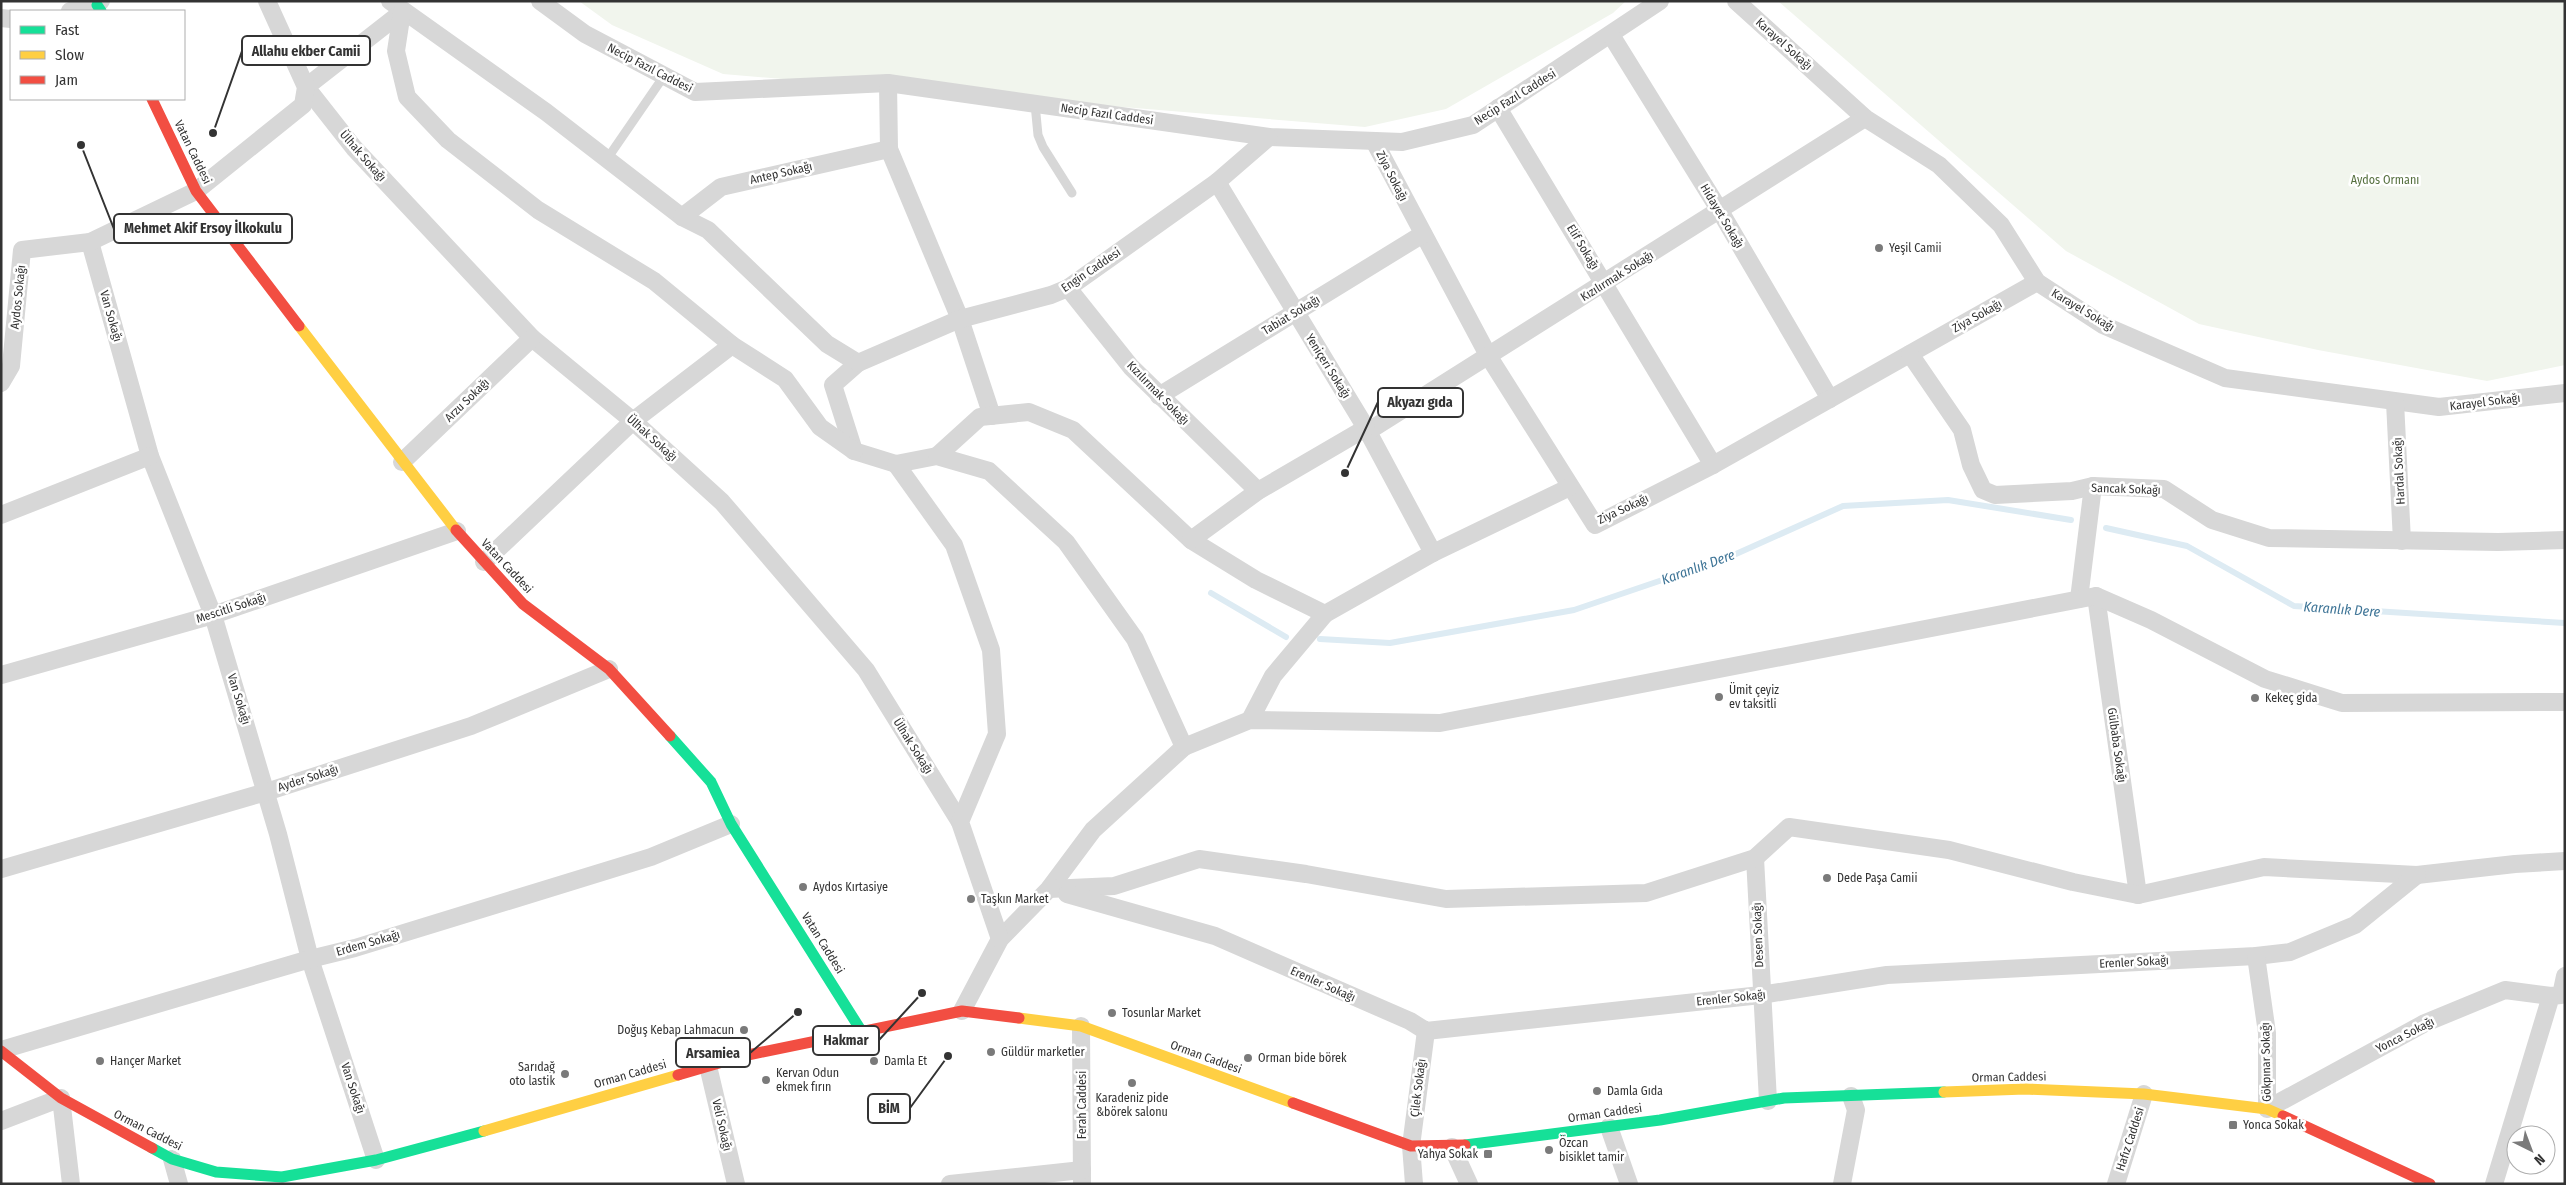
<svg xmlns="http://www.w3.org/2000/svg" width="2566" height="1185" viewBox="0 0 2566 1185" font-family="'Fira Sans Condensed',sans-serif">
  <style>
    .green { fill: #f1f5ed }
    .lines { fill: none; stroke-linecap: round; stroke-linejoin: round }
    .stream { stroke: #ddebf3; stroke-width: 6 }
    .lane { stroke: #d7d7d7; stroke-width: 9 }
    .street { stroke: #d7d7d7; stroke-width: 18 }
    .fast { stroke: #16e098; stroke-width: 11 }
    .slow { stroke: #ffcf43; stroke-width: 11 }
    .jam { stroke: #f24e42; stroke-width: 11 }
    .poi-dot { fill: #7a7a7a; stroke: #fff; stroke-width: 2 }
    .labels { text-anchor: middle; stroke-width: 5; stroke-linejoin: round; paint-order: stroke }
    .street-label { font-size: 12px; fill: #333; stroke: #fff }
    .park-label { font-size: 12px; fill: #56703f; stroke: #fff }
    .poi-label { font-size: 12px; fill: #333; stroke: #fff; text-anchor: start }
    .water-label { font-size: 14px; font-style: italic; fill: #3f7597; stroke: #fff }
    .leader { fill: none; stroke: #333; stroke-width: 2 }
    .callout-dot { fill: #333; stroke: #fff; stroke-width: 2 }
    .callout { fill: #fff; stroke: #333; stroke-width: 2 }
    .callout-label { font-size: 14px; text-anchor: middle; font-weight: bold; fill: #333 }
  </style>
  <rect width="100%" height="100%" fill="#fff"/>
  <g class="green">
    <polygon points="579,1 1626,1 1613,13 1446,109 1365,127 723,74 612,25"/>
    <polygon points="1778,1 2565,1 2565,365 2487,381 2318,350 2199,324 2066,251"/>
  </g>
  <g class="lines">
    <g class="stream">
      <polyline points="2106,528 2187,546 2294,606 2565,623"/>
      <polyline points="1211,593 1286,637"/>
      <polyline points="1320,639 1390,643 1574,610 1727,558 1843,506 1948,500 2071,520"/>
    </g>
    <g class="lane">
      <polyline points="1035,104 1038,135 1043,147 1072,193"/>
      <polyline points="607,159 664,76"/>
    </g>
    <g class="street">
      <polyline points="390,1 546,112 682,217 708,230 827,344 858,363 833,385 854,451 896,464 937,456 989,471 1066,542 1135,639 1184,747 1093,830 1049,889 1000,939 962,1011"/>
      <polyline points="540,1 585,34 695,92 888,83 1269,137 1402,142 1473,125 1660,1"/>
      <polyline points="1736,1 1865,118 1939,165 2001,225 2037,282 2103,325 2225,378 2439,407 2565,393"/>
      <polyline points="70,11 97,5 101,1"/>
      <polyline points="402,12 306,87 354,148 532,338 633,421 722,502 866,670 960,822"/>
      <polyline points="402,12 396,51 407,97 448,140 538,210 654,281 732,345 785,379 820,427 854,451"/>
      <polyline points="1,18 11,19"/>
      <polyline points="1611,35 1720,211 1830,399"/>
      <polyline points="888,83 889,149 960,319 992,416"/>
      <polyline points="1498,108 1713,465"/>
      <polyline points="1374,141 1489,357 1595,525 1713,465 2037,282"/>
      <polyline points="1217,182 1366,428 1433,553"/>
      <polyline points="682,217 721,187 889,149"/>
      <polyline points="90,242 150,456 213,615 278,834 310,959 376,1160"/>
      <polyline points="1068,288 1131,367 1258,491"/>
      <polyline points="1910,354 1962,430 1971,465 1983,490 1995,495 2072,491 2093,486 2164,489 2212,520 2269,538 2498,542 2565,540"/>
      <polyline points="858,363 960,319 1051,295 1068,288 1217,182 1269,137"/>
      <polyline points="1,383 11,366 22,250 90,242 196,191 303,105 306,87 267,1"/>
      <polyline points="1159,396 1423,234"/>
      <polyline points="2395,402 2402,541"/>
      <polyline points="1367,432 1865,118"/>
      <polyline points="937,456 980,417 1029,412 1073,430 1191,540 1256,580 1325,614 1433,553 1570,487"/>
      <polyline points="402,462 532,338"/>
      <polyline points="896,464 954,545 991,650 997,734 960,822 1000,939"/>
      <polyline points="1,515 150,456"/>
      <polyline points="1191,540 1258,491 1366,428"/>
      <polyline points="484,562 633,421 732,345"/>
      <polyline points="2096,596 2138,895"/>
      <polyline points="2079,599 2093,486"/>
      <polyline points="1,675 213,615 457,531"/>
      <polyline points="1250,720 1273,676 1325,614"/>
      <polyline points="1184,747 1250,720 1440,723 2096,596 2151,620 2265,679 2342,703 2565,702"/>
      <polyline points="1755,858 1768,1101"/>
      <polyline points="1,869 266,792 471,726 609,669"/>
      <polyline points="1049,889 1114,886 1199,859 1306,874 1446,899 1646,893 1755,858 1789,827 1949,850 2073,882 2138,895 2264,867 2417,875 2515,864 2565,861"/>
      <polyline points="1067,894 1215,936 1410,1021 1426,1031 1761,995 1887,975 2256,956 2290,952 2355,925 2417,875"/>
      <polyline points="2256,956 2267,1033 2267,1109 2425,1023 2505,990 2551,996"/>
      <polyline points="1081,1026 1082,1184"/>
      <polyline points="1,1050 310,959 355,948 651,857 731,824"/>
      <polyline points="708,1066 736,1184"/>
      <polyline points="1,1121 61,1098 71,1184"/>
      <polyline points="1609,1127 1629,1184"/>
      <polyline points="1452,1147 1469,1184"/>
      <polyline points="172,1159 179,1184"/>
      <polyline points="950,1184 1082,1170"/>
      <polyline points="1414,1184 1411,1146 1426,1031"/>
      <polyline points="1842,1184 1856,1110 1851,1096"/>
      <polyline points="2116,1184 2144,1094"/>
      <polyline points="2494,1184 2551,996 2561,995 2565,976"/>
    </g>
    <g class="fast">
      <polyline points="97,5 101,11"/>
      <polyline points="670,736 711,782 731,824 862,1032"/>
      <polyline points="1465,1145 1660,1120 1784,1098 1944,1092"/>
      <polyline points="152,1148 172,1159 216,1172 282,1177 376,1160 484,1131"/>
    </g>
    <g class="slow">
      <polyline points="299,326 456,530"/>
      <polyline points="1019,1018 1081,1026 1293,1103"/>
      <polyline points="1944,1092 2025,1089 2144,1094 2267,1109 2283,1116"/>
      <polyline points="484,1131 678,1075"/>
    </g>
    <g class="jam">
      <polyline points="152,99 196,191 299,326"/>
      <polyline points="456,530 523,604 609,669 670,736"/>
      <polyline points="1,1051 61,1098 152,1148"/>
      <polyline points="678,1075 743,1056 962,1011 1019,1018"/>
      <polyline points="1293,1103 1411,1146 1465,1145"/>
      <polyline points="2283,1116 2430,1184"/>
    </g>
  </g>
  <g class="poi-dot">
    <circle cx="1879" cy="248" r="5"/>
    <circle cx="1719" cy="697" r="5"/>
    <circle cx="2255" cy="698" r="5"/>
    <circle cx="1827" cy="878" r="5"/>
    <circle cx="803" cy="887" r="5"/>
    <circle cx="971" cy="899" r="5"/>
    <circle cx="1112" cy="1013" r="5"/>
    <circle cx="744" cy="1030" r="5"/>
    <circle cx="991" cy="1052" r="5"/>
    <circle cx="1248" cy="1058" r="5"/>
    <circle cx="100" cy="1061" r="5"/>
    <circle cx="874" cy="1061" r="5"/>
    <circle cx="565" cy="1074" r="5"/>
    <circle cx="766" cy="1080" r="5"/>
    <circle cx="1132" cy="1083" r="5"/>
    <circle cx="1597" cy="1091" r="5"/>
    <rect x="2228" y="1120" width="10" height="10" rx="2.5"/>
    <circle cx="1549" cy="1150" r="5"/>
    <rect x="1483" y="1149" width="10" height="10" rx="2.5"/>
  </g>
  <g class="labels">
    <g class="street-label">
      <text transform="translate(1784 44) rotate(42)" y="4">Karayel Sokağı</text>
      <text transform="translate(650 68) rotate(27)" y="4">Necip Fazıl Caddesi</text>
      <text transform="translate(1515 97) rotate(-32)" y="4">Necip Fazıl Caddesi</text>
      <text transform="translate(1107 114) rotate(8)" y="4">Necip Fazıl Caddesi</text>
      <text transform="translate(193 152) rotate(64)" y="4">Vatan Caddesi</text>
      <text transform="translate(363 156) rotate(49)" y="4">Ülhak Sokağı</text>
      <text transform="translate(781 173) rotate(-13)" y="4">Antep Sokağı</text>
      <text transform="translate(1392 176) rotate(63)" y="4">Ziya Sokağı</text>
      <text transform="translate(1722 216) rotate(59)" y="4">Hidayet Sokağı</text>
      <text transform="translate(1583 247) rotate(59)" y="4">Elif Sokağı</text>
      <text transform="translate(1091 270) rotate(-34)" y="4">Engin Caddesi</text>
      <text transform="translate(1617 276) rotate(-32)" y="4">Kızılırmak Sokağı</text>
      <text transform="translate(18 297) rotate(-84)" y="4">Aydos Sokağı</text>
      <text transform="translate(2083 310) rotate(31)" y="4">Karayel Sokağı</text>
      <text transform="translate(1291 315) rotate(-31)" y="4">Tabiat Sokağı</text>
      <text transform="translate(111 316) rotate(74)" y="4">Van Sokağı</text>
      <text transform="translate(1977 316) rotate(-29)" y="4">Ziya Sokağı</text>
      <text transform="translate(1328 366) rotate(58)" y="4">Yeniçeri Sokağı</text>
      <text transform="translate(1158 393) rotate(46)" y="4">Kızılırmak Sokağı</text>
      <text transform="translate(467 400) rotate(-44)" y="4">Arzu Sokağı</text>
      <text transform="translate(2485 402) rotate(-7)" y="4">Karayel Sokağı</text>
      <text transform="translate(652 438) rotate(42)" y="4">Ülhak Sokağı</text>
      <text transform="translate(2399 471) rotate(-93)" y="4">Hardal Sokağı</text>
      <text transform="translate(2126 489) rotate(2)" y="4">Sancak Sokağı</text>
      <text transform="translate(1623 509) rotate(-25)" y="4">Ziya Sokağı</text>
      <text transform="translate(507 566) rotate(47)" y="4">Vatan Caddesi</text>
      <text transform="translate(231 608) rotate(-18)" y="4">Mescitli Sokağı</text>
      <text transform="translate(239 699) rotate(73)" y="4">Van Sokağı</text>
      <text transform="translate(2117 745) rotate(82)" y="4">Gülbaba Sokağı</text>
      <text transform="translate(913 746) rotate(58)" y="4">Ülhak Sokağı</text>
      <text transform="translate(308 778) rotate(-18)" y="4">Ayder Sokağı</text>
      <text transform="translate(1758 935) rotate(-92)" y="4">Desen Sokağı</text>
      <text transform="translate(368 943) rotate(-16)" y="4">Erdem Sokağı</text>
      <text transform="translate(823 943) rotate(58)" y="4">Vatan Caddesi</text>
      <text transform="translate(2134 962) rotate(-3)" y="4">Erenler Sokağı</text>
      <text transform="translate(1323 984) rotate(24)" y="4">Erenler Sokağı</text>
      <text transform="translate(1731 998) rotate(-6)" y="4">Erenler Sokağı</text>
      <text transform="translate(2405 1035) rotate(-27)" y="4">Yonca Sokağı</text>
      <text transform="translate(1206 1057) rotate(20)" y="4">Orman Caddesi</text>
      <text transform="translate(2266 1062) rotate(-91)" y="4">Gökpınar Sokağı</text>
      <text transform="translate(630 1074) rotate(-16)" y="4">Orman Caddesi</text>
      <text transform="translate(2009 1077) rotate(-1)" y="4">Orman Caddesi</text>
      <text transform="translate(353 1088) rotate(72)" y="4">Van Sokağı</text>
      <text transform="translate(1418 1088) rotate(-83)" y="4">Çilek Sokağı</text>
      <text transform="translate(1082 1105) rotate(-90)" y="4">Ferah Caddesi</text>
      <text transform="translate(1605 1113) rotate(-8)" y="4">Orman Caddesi</text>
      <text transform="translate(722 1125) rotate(77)" y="4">Veli Sokağı</text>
      <text transform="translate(148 1130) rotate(27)" y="4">Orman Caddesi</text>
      <text transform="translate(2130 1139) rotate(-72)" y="4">Hafız Caddesi</text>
    </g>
    <g class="park-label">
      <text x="2385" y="184">Aydos Ormanı</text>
    </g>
    <g class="poi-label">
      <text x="1889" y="252">Yeşil Camii</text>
      <text x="1729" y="694">Ümit çeyiz<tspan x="1729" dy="14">ev taksitli</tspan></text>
      <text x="2265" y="702">Kekeç gida</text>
      <text x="1837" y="882">Dede Paşa Camii</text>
      <text x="813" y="891">Aydos Kırtasiye</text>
      <text x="981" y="903">Taşkın Market</text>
      <text x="1122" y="1017">Tosunlar Market</text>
      <text x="734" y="1034" text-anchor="end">Doğuş Kebap Lahmacun</text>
      <text x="1001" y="1056">Güldür marketler</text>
      <text x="1258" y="1062">Orman bide börek</text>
      <text x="110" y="1065">Hançer Market</text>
      <text x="884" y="1065">Damla Et</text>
      <text x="555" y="1071" text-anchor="end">Sarıdağ<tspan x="555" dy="14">oto lastik</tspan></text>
      <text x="776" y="1077">Kervan Odun<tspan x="776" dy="14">ekmek fırın</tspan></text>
      <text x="1607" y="1095">Damla Gıda</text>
      <text x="1132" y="1102" text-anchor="middle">Karadeniz pide<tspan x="1132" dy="14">&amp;börek salonu</tspan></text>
      <text x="2243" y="1129">Yonca Sokak</text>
      <text x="1559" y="1147">Özcan<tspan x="1559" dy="14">bisiklet tamir</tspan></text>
      <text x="1478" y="1158" text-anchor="end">Yahya Sokak</text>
    </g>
    <g class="water-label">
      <text transform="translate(1698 567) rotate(-20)" y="5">Karanlık Dere</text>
      <text transform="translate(2342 609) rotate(4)" y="5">Karanlık Dere</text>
    </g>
  </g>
  <path class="leader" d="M213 133L242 51M81 145L114 229M1345 473L1378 402M922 993L879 1040M798 1012L750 1053M948 1056L910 1108"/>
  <g class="callout-dot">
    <circle cx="213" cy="133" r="5"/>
    <circle cx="81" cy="145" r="5"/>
    <circle cx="1345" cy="473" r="5"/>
    <circle cx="922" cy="993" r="5"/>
    <circle cx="798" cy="1012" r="5"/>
    <circle cx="948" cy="1056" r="5"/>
  </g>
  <g class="callout">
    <rect x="242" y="36" width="128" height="29" rx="5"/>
    <rect x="114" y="214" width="178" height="29" rx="5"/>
    <rect x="1378" y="388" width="85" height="29" rx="5"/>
    <rect x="813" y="1026" width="66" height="29" rx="5"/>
    <rect x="676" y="1038" width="74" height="29" rx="5"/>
    <rect x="868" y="1094" width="42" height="29" rx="5"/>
  </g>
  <g class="callout-label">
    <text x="306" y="56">Allahu ekber Camii</text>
    <text x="203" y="233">Mehmet Akif Ersoy İlkokulu</text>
    <text x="1420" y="407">Akyazı gıda</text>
    <text x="846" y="1045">Hakmar</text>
    <text x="713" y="1058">Arsamiea</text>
    <text x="889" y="1113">BİM</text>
  </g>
  <rect width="2566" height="1185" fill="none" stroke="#333333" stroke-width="5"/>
  <rect x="10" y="10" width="175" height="90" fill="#ffffff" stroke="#adadad"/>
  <rect x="20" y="26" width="25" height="8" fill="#16e098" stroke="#adadad"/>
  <text x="55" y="35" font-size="15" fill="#333333">Fast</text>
  <rect x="20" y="51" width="25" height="8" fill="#ffcf43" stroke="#adadad"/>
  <text x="55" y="60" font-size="15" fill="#333333">Slow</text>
  <rect x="20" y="76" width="25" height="8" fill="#f24e42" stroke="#adadad"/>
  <text x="55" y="85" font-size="15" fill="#333333">Jam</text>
  <g transform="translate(2531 1150) rotate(138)"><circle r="24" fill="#ffffff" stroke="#adadad"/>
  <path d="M0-4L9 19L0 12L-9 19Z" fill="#7a7a7a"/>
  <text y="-8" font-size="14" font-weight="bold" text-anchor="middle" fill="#333333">N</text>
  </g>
</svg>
